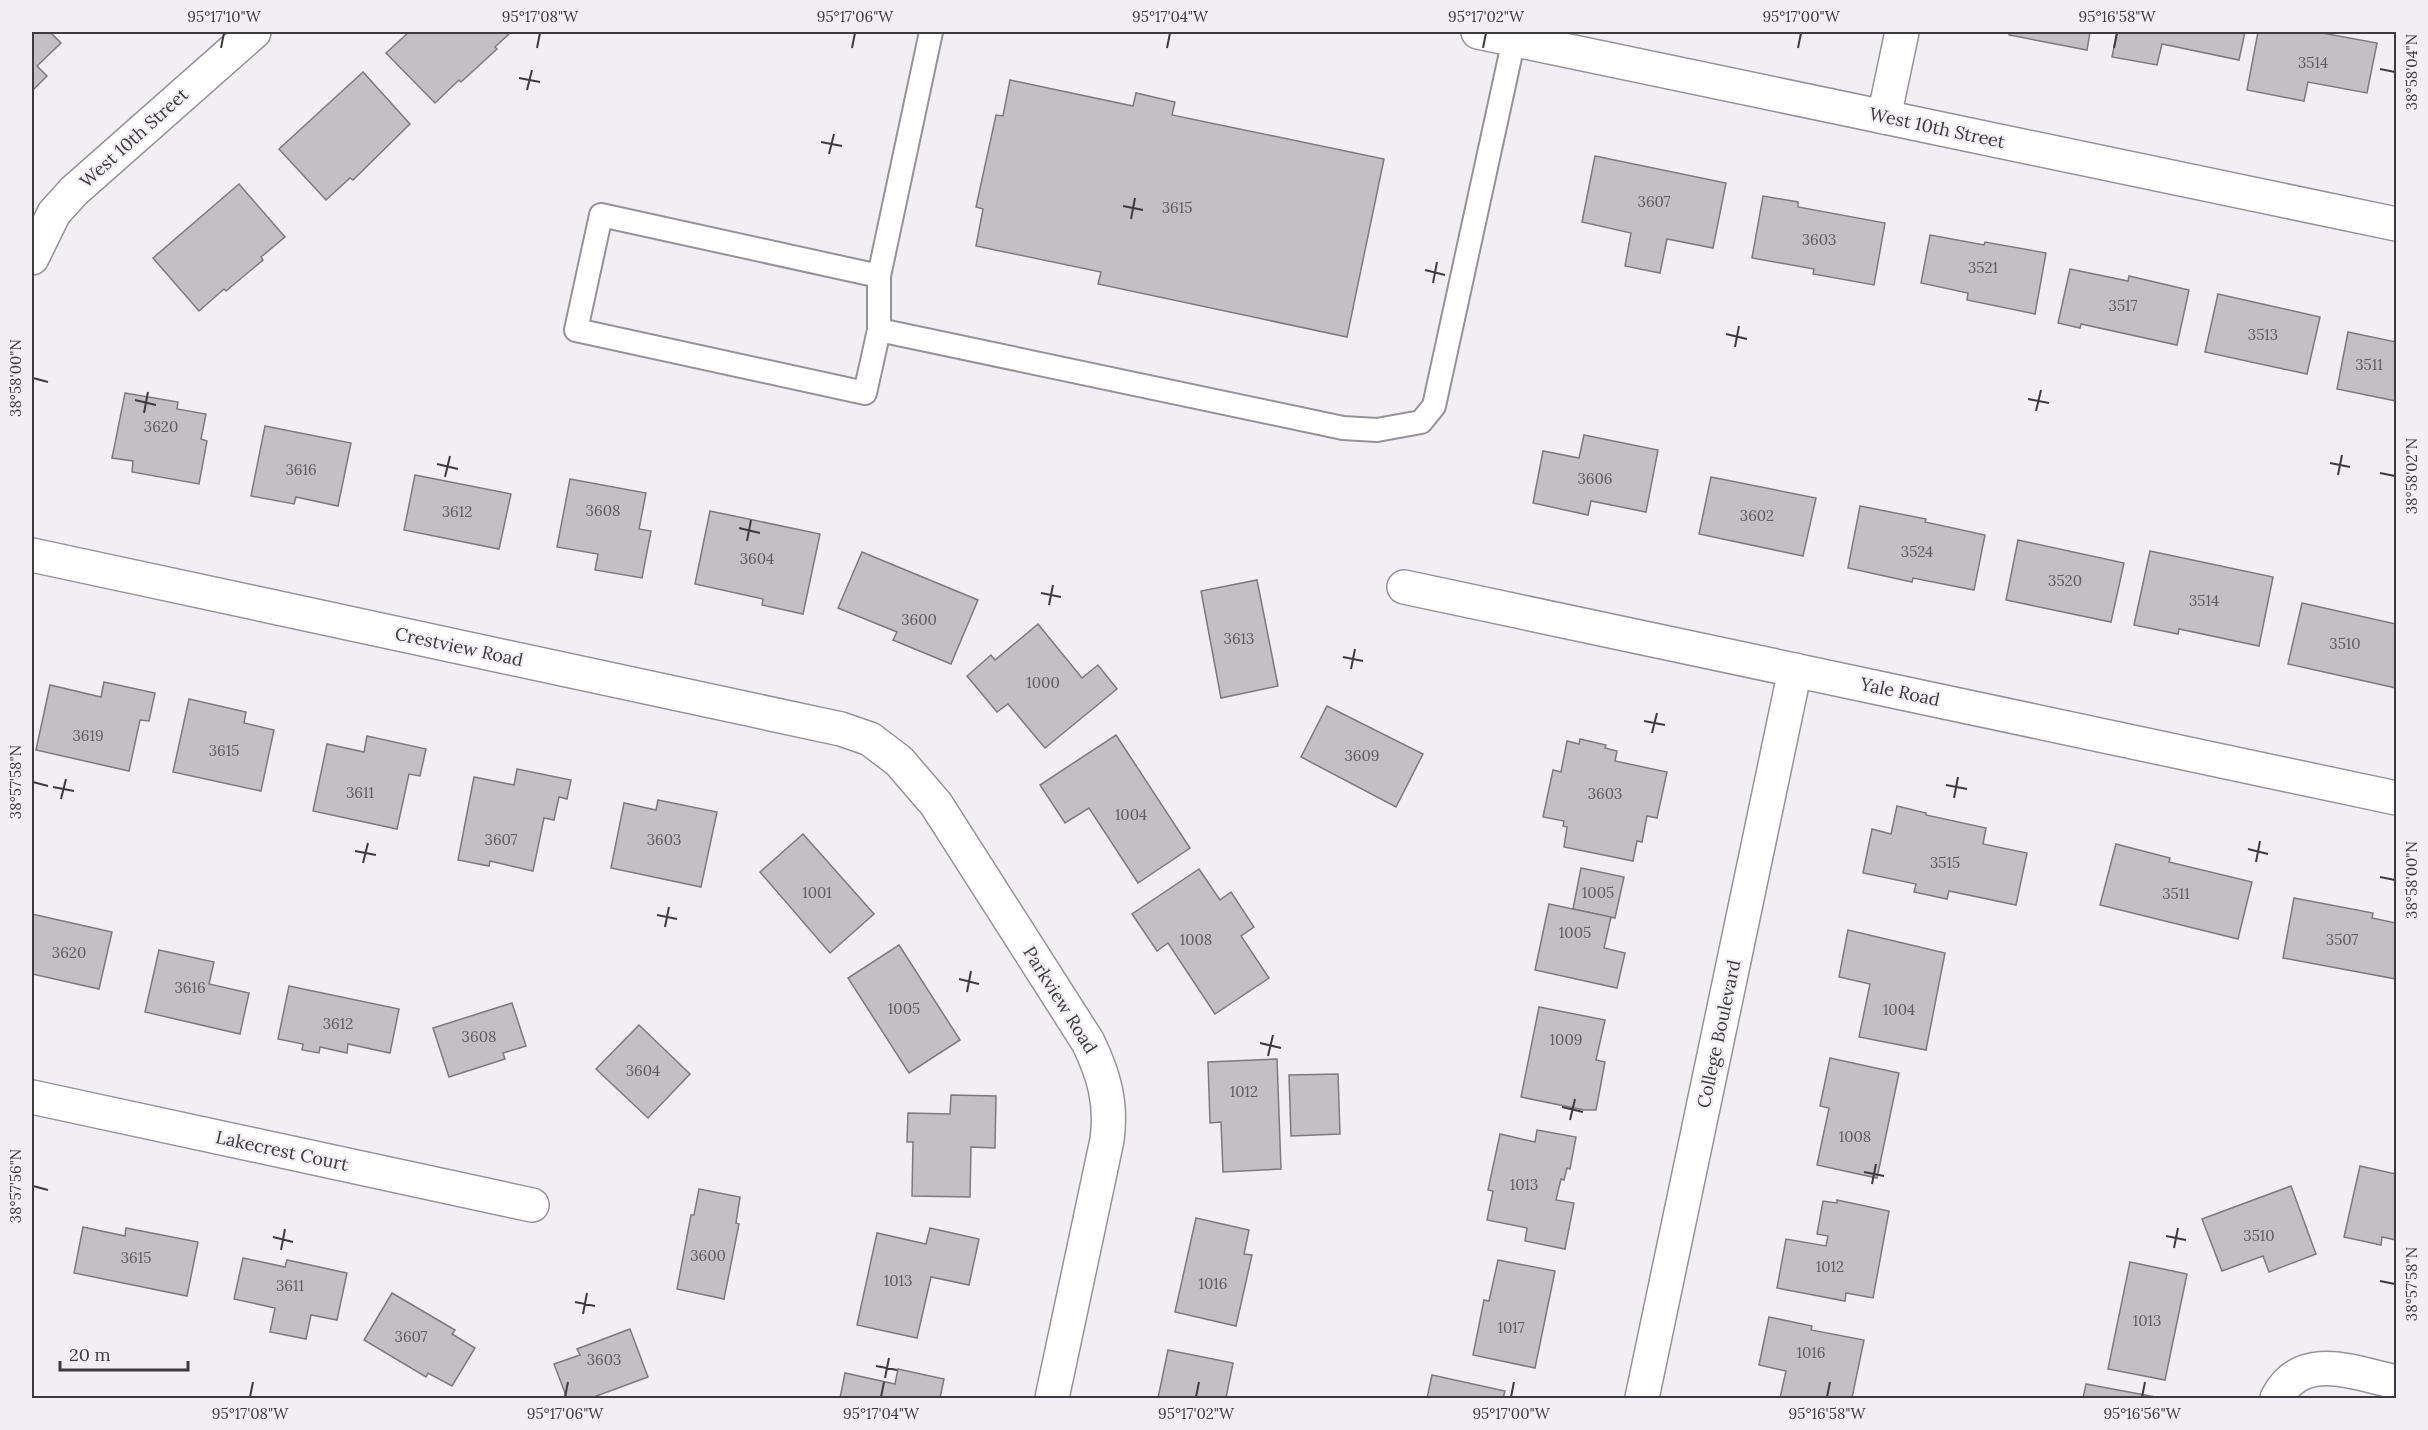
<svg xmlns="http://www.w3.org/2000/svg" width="2428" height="1430" viewBox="0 0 2428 1430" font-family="Lora,serif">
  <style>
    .building { fill: #c2c0c4; stroke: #7c7a7e; stroke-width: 1.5 }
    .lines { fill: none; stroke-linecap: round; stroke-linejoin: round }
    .lane-casing { stroke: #959397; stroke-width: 26 }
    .street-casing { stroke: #959397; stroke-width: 36 }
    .lane { stroke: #fff; stroke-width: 22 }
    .street { stroke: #fff; stroke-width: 33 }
    .ticks { fill: none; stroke: #3c3b3d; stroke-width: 2 }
    .labels { text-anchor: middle; stroke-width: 4.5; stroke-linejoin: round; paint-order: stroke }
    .number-label { font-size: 15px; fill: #5e5c5f }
    .street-label { font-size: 18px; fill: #3c3b3d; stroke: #f2eff4 }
    .neatline { fill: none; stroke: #3c3b3d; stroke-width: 2 }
    .ticks-label { font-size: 15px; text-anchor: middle; fill: #3c3b3d }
  </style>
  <rect width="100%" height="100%" fill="#f2eff4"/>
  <g class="building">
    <polygon points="32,32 50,32 61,43 37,66 47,76 32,91"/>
    <polygon points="409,32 511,32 495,47 497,49 461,82 459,80 435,103 386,53"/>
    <polygon points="2009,32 2090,32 2087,50 2009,35"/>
    <polygon points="2117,32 2245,32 2239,60 2162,44 2157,65 2112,57"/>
    <polygon points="2258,32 2317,32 2377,43 2367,93 2308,82 2304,101 2247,90"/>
    <polygon points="363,72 410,124 353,180 350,178 326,200 279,149"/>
    <polygon points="1010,80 1133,106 1136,93 1175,102 1172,115 1384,159 1347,337 1098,284 1101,272 976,246 983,209 976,207 996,115 1003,116"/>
    <polygon points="1595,156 1726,183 1713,248 1667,239 1660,273 1625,266 1631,233 1582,222"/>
    <polygon points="239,184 285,237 261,257 263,260 226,291 224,289 199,311 153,258"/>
    <polygon points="1763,196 1798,202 1798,207 1885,223 1874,285 1813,274 1814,269 1752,258"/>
    <polygon points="1930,235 1984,245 1985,242 2046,253 2035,314 1967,300 1968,293 1921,283"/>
    <polygon points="2070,269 2128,281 2129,276 2189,290 2177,345 2081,324 2080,328 2058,323"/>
    <polygon points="2218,294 2320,317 2307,374 2205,352"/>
    <polygon points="2348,332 2396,342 2396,401 2337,389"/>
    <polygon points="125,393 178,402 177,409 206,414 201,439 207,441 199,484 132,472 133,461 112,458"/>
    <polygon points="265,426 351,443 338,506 296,497 294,504 251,496"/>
    <polygon points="1584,435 1658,450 1646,512 1591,501 1588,515 1533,503 1543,451 1579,458"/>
    <polygon points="415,475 511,494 499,549 404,530"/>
    <polygon points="1711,477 1816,498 1803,556 1699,534"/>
    <polygon points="570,479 646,493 639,529 651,531 642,578 595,570 598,554 557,547"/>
    <polygon points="1860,506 1926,519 1925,522 1985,535 1974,590 1913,578 1912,582 1848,568"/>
    <polygon points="710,511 820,534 803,614 762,605 763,599 695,584"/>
    <polygon points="2018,540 2124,563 2111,622 2006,600"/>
    <polygon points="2150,551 2273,577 2259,646 2179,629 2178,634 2134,625"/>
    <polygon points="862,552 978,600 951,664 893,640 897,632 838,608"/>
    <polygon points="1257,580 1278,686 1221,698 1201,591"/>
    <polygon points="2302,603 2396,624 2396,688 2288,664"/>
    <polygon points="1038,624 1082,678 1098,665 1117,689 1045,748 1008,704 997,712 967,676 991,655 995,660"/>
    <polygon points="104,682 155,693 149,721 140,720 129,771 36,750 50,685 101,697"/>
    <polygon points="189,699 246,712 244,723 274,730 261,791 173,772"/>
    <polygon points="1327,706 1423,754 1396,807 1301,757"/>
    <polygon points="1116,735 1190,848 1138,883 1089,808 1065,823 1040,785"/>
    <polygon points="367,736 426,749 420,776 409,774 397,829 313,811 327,744 364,752"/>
    <polygon points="1580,739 1606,745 1605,748 1617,751 1615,761 1667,772 1657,818 1647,816 1642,842 1637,841 1633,861 1564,847 1567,827 1563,826 1564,821 1543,817 1553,770 1561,772 1567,741 1579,744"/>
    <polygon points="517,769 571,780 567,799 559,797 554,820 544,818 533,871 490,861 489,866 458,860 474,777 514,785"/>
    <polygon points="658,800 717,812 701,887 611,868 624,803 656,810"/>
    <polygon points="1897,806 1926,813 1926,815 1986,828 1983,844 2027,853 2016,905 1949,891 1947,899 1914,892 1916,884 1863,873 1872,829 1891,834"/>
    <polygon points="803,834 874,914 830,953 760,872"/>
    <polygon points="2116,844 2170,858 2169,862 2252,882 2238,939 2100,905"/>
    <polygon points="1581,868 1624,877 1615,918 1573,909"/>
    <polygon points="1199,869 1220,900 1231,892 1254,927 1241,936 1269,978 1215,1014 1168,943 1157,951 1132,914"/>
    <polygon points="2294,898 2373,913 2372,918 2396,923 2396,979 2283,958"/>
    <polygon points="1549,904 1611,917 1604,948 1625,953 1617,988 1535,970"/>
    <polygon points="32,914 112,932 99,989 32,974"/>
    <polygon points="1848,930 1945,953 1926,1050 1859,1037 1870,984 1839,977"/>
    <polygon points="899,945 960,1040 909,1073 848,978"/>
    <polygon points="159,950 214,962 209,984 249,993 240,1034 145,1012"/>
    <polygon points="289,986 399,1009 390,1053 348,1044 347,1053 320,1047 319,1053 302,1050 303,1044 278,1039"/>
    <polygon points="512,1003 526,1046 503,1053 505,1059 449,1077 433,1028"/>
    <polygon points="1539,1007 1605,1020 1596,1060 1605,1062 1596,1110 1584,1110 1521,1097"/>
    <polygon points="639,1025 690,1074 648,1118 596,1069"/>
    <polygon points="1830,1058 1899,1073 1877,1178 1817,1165 1829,1108 1820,1106"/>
    <polygon points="1277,1059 1281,1169 1223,1172 1221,1122 1210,1123 1208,1062"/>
    <polygon points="1338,1074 1340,1134 1291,1136 1289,1075"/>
    <polygon points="951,1095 996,1096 995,1148 971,1147 970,1197 912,1196 913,1142 907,1142 908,1113 950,1114"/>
    <polygon points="1537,1130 1576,1137 1570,1169 1567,1168 1564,1180 1561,1179 1556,1200 1574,1203 1565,1249 1525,1241 1527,1228 1487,1220 1493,1191 1488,1190 1500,1134 1535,1142"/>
    <polygon points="2360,1166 2396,1174 2396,1240 2382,1237 2381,1245 2344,1237"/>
    <polygon points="2291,1186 2316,1254 2269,1272 2263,1256 2222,1271 2202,1219"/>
    <polygon points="699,1189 740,1197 736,1223 739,1224 724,1299 677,1289 691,1215 694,1215"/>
    <polygon points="1837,1200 1889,1211 1873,1298 1846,1293 1845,1301 1777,1288 1786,1239 1826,1246 1828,1236 1817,1234 1823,1201 1837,1203"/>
    <polygon points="1196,1218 1249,1230 1244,1254 1252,1255 1236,1326 1175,1312"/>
    <polygon points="83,1227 125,1236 126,1228 198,1242 187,1296 74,1273"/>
    <polygon points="930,1228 979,1239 969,1285 931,1277 917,1338 857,1325 877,1233 926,1244"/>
    <polygon points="243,1258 285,1267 287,1260 347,1273 337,1320 311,1315 306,1339 270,1332 275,1308 234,1299"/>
    <polygon points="1498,1260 1555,1271 1535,1368 1473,1355 1484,1300 1489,1301"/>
    <polygon points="2130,1262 2187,1274 2165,1380 2108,1369"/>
    <polygon points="392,1293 455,1330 452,1334 475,1348 452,1386 428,1373 426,1377 364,1340"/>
    <polygon points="1769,1317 1812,1326 1811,1330 1864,1340 1852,1398 1780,1398 1786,1371 1759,1365"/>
    <polygon points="630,1329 648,1377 591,1398 567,1398 554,1364 580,1355 577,1349"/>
    <polygon points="1168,1350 1233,1363 1226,1398 1158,1398"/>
    <polygon points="898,1369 944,1379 940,1398 840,1398 845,1373 895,1384"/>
    <polygon points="1432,1375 1505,1391 1503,1398 1427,1398"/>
    <polygon points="2086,1384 2161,1398 2083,1398"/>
  </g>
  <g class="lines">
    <g class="lane-casing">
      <g id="lane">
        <polyline points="879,276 601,215 576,330 865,393 879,330 879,276 931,32"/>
        <polyline points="879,330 1343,428 1377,430 1421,422 1434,406 1514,39"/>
      </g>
    </g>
    <g class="street-casing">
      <g id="street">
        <polyline points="1478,32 2396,224"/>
        <polyline points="1884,117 1902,32"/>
        <polyline points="32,258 54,213 74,191 254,32"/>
        <path d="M32 555 841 729 870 739 899 761 936 804 1088 1042C1104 1075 1112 1103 1107 1140L1052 1398"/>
        <polyline points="1404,587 2396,798"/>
        <polyline points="32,1097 532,1205"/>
        <polyline points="1642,1398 1795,670"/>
        <path d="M2277 1398C2302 1350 2354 1373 2396 1382"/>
      </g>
    </g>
    <use href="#lane" class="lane"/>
    <use href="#street" class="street"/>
  </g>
  <path class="ticks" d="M221 48 224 33M537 48 540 33M852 48 855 33M1167 48 1170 33M1483 48 1486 33M1798 48 1801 33M2114 48 2117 33M2380 69 2395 72M519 78 540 82M527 90 532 70M821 142 842 146M829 154 834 134M1123 206 1143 210M1131 219 1135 198M1425 270 1445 275M1433 283 1437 262M1726 334 1747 339M1735 347 1739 326M33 378 48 382M2028 399 2049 403M135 400 156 405M2036 411 2041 390M144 413 148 392M2330 463 2350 467M437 464 458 469M2380 473 2395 476M2338 475 2342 455M445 477 450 456M739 528 760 533M747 541 751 520M1041 593 1061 597M1049 605 1053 585M1343 657 1363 661M1351 669 1355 649M1644 721 1665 725M1652 733 1657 713M33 782 48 786M1946 785 1967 789M53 787 74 791M1954 798 1958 777M61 799 66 779M2248 849 2268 854M355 851 376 855M2256 862 2260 841M363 863 368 843M2380 877 2395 880M657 915 677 919M665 927 669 907M959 979 979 984M967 992 971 971M1260 1043 1281 1048M1268 1056 1273 1035M1562 1107 1583 1112M1570 1120 1575 1099M1864 1172 1884 1176M1872 1184 1876 1164M33 1186 48 1190M2166 1236 2186 1240M273 1237 293 1242M2174 1248 2178 1228M281 1250 285 1229M2380 1281 2395 1284M575 1302 595 1306M583 1314 587 1293M876 1366 897 1370M885 1378 889 1358M250 1397 253 1382M565 1397 568 1382M881 1397 884 1382M1196 1397 1199 1382M1511 1397 1514 1382M1827 1397 1830 1382M2142 1397 2145 1382"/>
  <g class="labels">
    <g class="number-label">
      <text x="2313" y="68">3514</text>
      <text x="1654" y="207">3607</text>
      <text x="1177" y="213">3615</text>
      <text x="1819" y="245">3603</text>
      <text x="1983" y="273">3521</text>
      <text x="2123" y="311">3517</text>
      <text x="2263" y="340">3513</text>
      <text x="2369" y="370">3511</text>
      <text x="161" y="432">3620</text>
      <text x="301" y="475">3616</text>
      <text x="1595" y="484">3606</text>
      <text x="603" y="516">3608</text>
      <text x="457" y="517">3612</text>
      <text x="1757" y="521">3602</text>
      <text x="1917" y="557">3524</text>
      <text x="757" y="564">3604</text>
      <text x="2065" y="586">3520</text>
      <text x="2204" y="606">3514</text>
      <text x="919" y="625">3600</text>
      <text x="1239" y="644">3613</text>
      <text x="2345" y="649">3510</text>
      <text x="1043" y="688">1000</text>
      <text x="88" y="741">3619</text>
      <text x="224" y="756">3615</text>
      <text x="1362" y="761">3609</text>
      <text x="360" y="798">3611</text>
      <text x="1605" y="799">3603</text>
      <text x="1131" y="820">1004</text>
      <text x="501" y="845">3607</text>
      <text x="664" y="845">3603</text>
      <text x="1945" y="868">3515</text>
      <text x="817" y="898">1001</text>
      <text x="1598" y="898">1005</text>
      <text x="2176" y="899">3511</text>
      <text x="1575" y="938">1005</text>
      <text x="1196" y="945">1008</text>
      <text x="2342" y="945">3507</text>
      <text x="69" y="958">3620</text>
      <text x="190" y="993">3616</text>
      <text x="904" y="1014">1005</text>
      <text x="1899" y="1015">1004</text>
      <text x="338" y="1029">3612</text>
      <text x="479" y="1042">3608</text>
      <text x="1566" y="1045">1009</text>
      <text x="643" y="1076">3604</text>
      <text x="1244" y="1097">1012</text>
      <text x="1855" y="1142">1008</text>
      <text x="1524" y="1190">1013</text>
      <text x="2259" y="1241">3510</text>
      <text x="708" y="1261">3600</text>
      <text x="136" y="1263">3615</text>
      <text x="1830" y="1272">1012</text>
      <text x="898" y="1286">1013</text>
      <text x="1213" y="1289">1016</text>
      <text x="290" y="1291">3611</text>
      <text x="2147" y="1326">1013</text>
      <text x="1511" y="1333">1017</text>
      <text x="411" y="1342">3607</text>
      <text x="1811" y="1358">1016</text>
      <text x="604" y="1365">3603</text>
    </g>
    <g class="street-label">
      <text transform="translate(1937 128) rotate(12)" y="6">West 10th Street</text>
      <text transform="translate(134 138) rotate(-42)" y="6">West 10th Street</text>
      <text transform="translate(459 647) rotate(12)" y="6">Crestview Road</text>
      <text transform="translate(1900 692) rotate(12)" y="6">Yale Road</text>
      <text transform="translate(1060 1000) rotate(58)" y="6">Parkview Road</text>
      <text transform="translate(1719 1034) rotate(-78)" y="6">College Boulevard</text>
      <text transform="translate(282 1151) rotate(12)" y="6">Lakecrest Court</text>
    </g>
  </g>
  <rect width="2428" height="1430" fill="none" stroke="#f2eff4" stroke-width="66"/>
  <path d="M60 1361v9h128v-9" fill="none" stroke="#3c3b3d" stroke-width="3"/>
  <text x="69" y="1361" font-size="18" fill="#3c3b3d" stroke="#f2eff4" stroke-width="4.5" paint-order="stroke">20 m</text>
  <rect x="33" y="33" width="2362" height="1364" class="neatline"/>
  <g class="ticks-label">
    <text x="224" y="22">95°17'10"W</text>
    <text x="540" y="22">95°17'08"W</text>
    <text x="855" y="22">95°17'06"W</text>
    <text x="1170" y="22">95°17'04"W</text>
    <text x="1486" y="22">95°17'02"W</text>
    <text x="1801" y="22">95°17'00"W</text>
    <text x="2117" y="22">95°16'58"W</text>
    <text transform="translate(2412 72) rotate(-90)" y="5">38°58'04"N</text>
    <text transform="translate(16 378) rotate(-90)" y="5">38°58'00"N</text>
    <text transform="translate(2412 476) rotate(-90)" y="5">38°58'02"N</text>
    <text transform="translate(16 782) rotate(-90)" y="5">38°57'58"N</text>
    <text transform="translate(2412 880) rotate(-90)" y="5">38°58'00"N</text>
    <text transform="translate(16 1186) rotate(-90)" y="5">38°57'56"N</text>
    <text transform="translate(2412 1284) rotate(-90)" y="5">38°57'58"N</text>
    <text x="250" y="1419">95°17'08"W</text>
    <text x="565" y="1419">95°17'06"W</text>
    <text x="881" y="1419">95°17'04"W</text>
    <text x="1196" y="1419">95°17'02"W</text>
    <text x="1511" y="1419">95°17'00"W</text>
    <text x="1827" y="1419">95°16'58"W</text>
    <text x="2142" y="1419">95°16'56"W</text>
  </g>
</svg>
